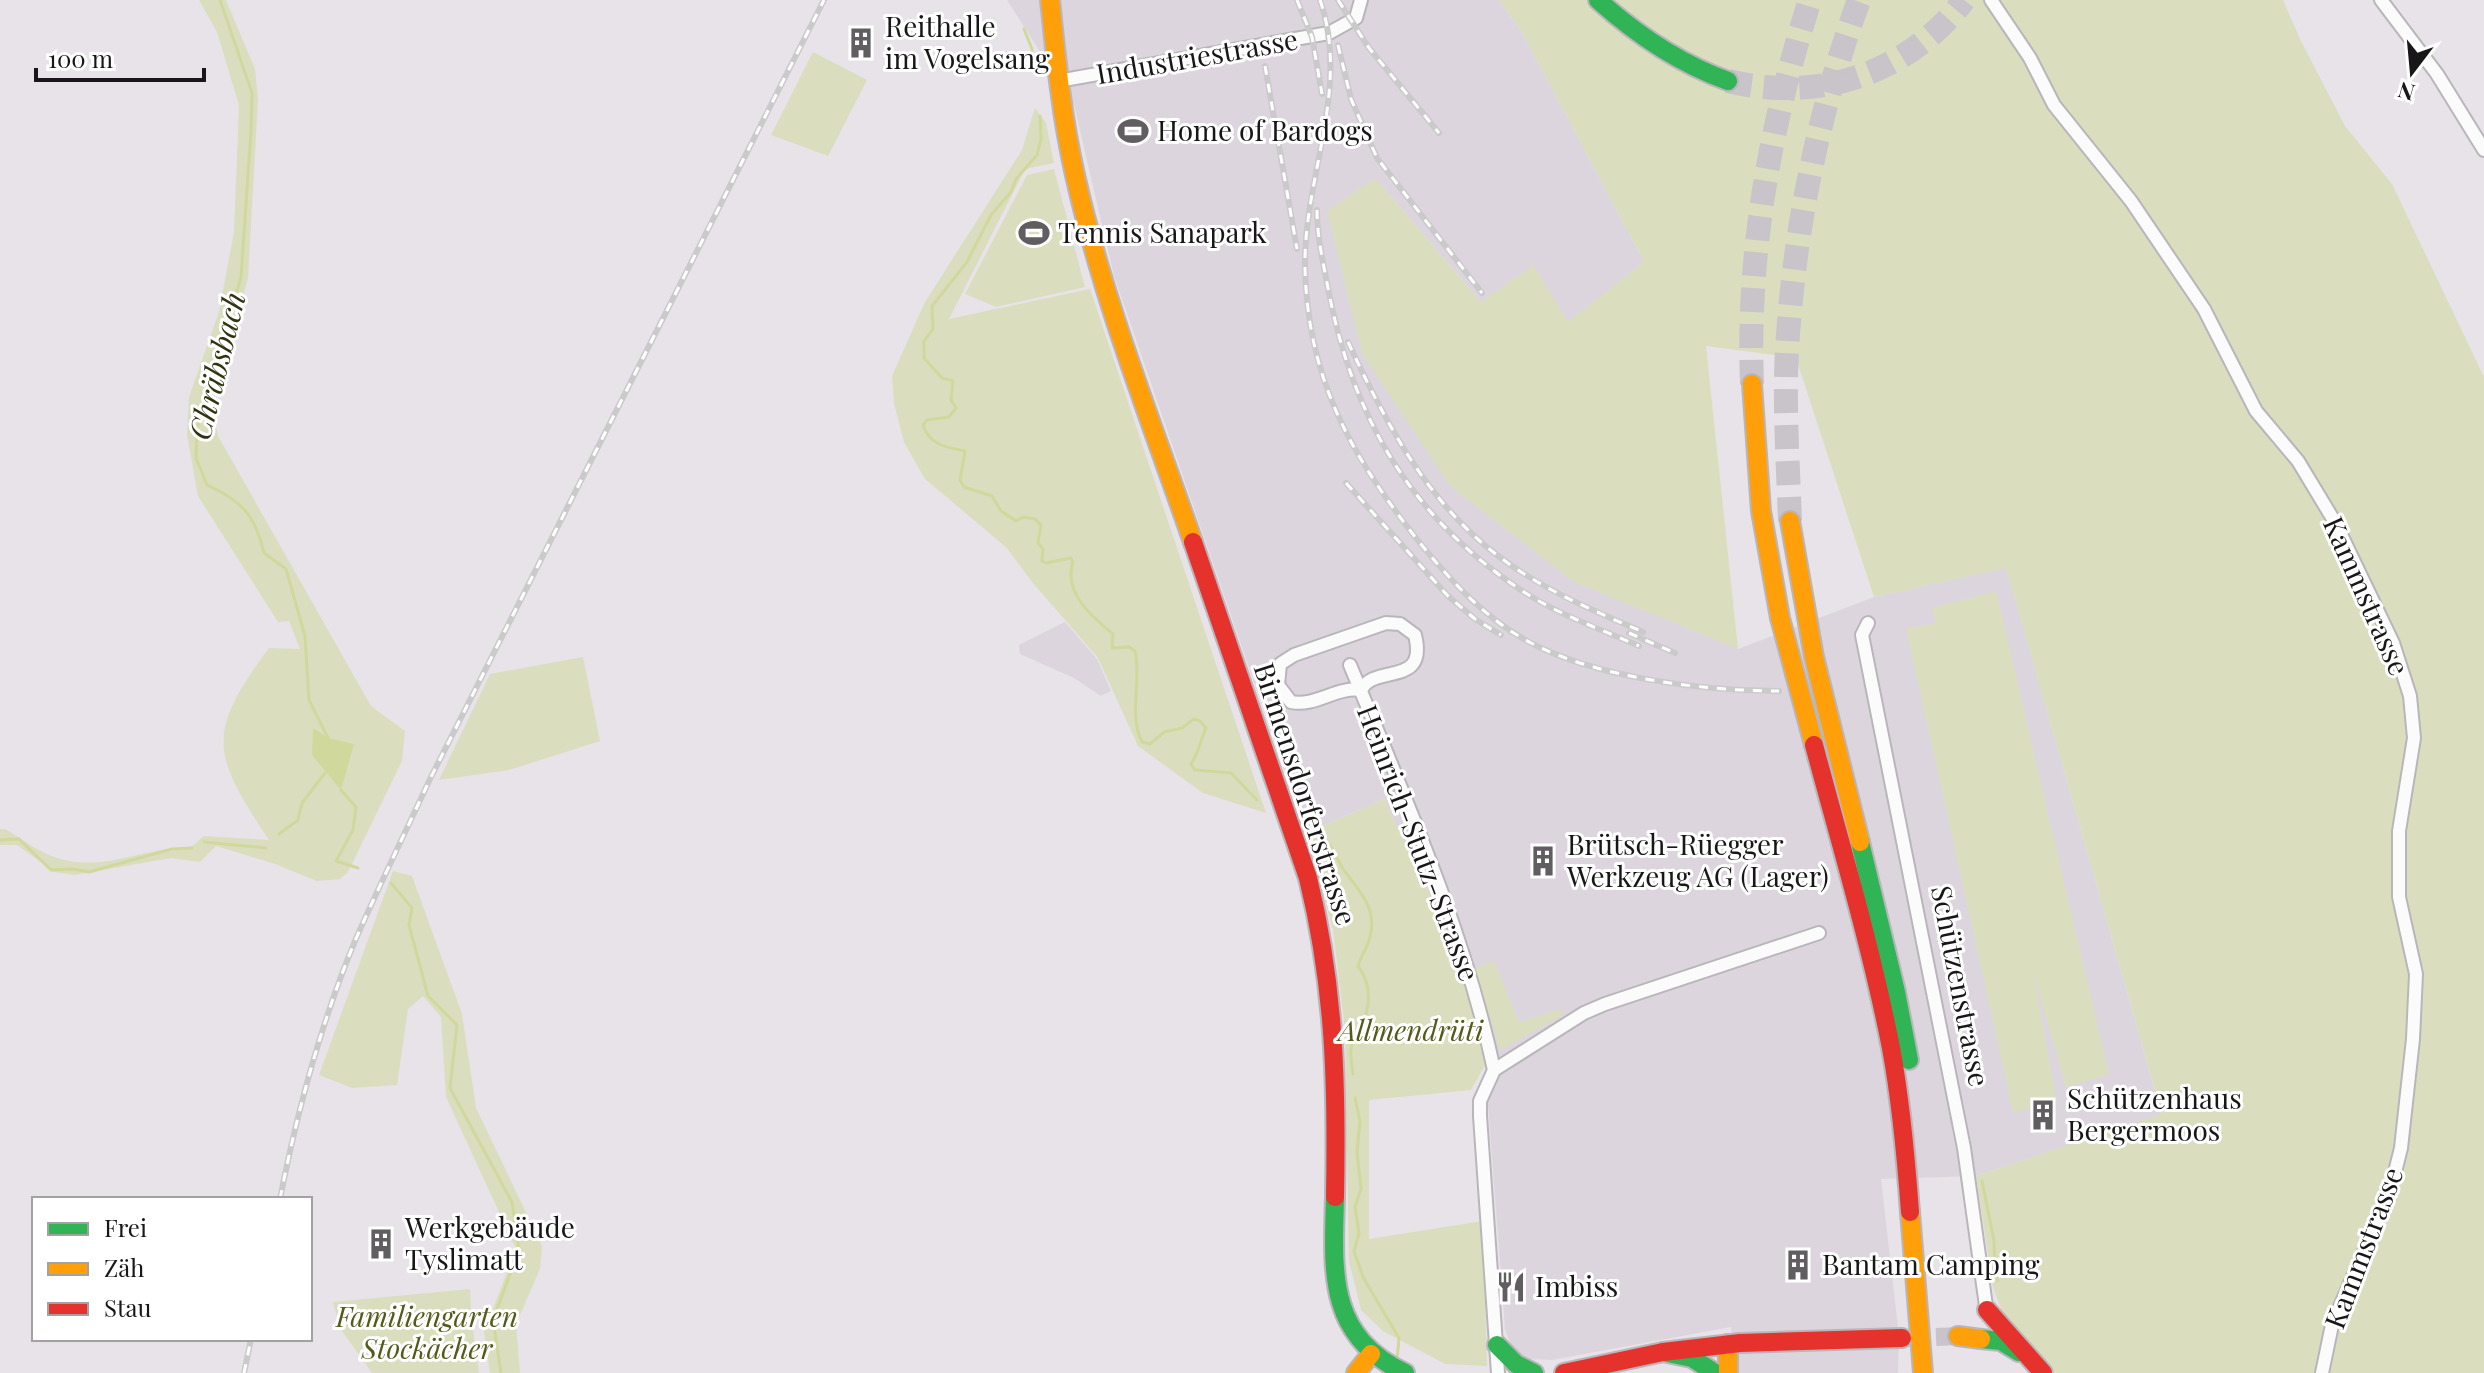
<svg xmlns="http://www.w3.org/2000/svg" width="2484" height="1373" viewBox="0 0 2484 1373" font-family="'Playfair Display',serif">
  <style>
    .built { fill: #ddd5de }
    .green { fill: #dadebf }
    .water { fill: #d1d89c }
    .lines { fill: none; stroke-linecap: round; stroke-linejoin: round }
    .stream { stroke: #d1d89c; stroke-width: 3 }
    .secondary-tunnel { stroke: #c8c4c9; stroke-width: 18; stroke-dasharray: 18 9; stroke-linecap: butt }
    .highway-tunnel { stroke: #c8c4c9; stroke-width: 24; stroke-dasharray: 24 12; stroke-linecap: butt }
    .street-casing { stroke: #b9b6ba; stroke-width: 16 }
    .fast-casing { stroke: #b9b6ba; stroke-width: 22 }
    .slow-casing { stroke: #b9b6ba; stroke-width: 22 }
    .jam-casing { stroke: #b9b6ba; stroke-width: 22 }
    .street { stroke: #fbfbfc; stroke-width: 12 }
    .fast { stroke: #30b455; stroke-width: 18 }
    .slow { stroke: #ff9f0a; stroke-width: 18 }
    .jam { stroke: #e5322d; stroke-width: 18 }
    .rail-casing { stroke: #cbcacb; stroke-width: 6 }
    .rail { stroke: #fff; stroke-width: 3; stroke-dasharray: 9; stroke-linecap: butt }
    .labels { text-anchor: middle; stroke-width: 6; stroke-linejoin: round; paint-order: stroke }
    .poi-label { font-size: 28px; fill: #181618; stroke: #fff; text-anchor: start }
    .street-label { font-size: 28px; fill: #181618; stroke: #fff }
    .park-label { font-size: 28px; font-style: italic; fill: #535a1a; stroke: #fff }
    .water-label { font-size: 30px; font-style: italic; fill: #31350f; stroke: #fff }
  </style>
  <rect width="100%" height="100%" fill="#e7e3e8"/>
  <g class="built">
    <polygon points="1007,0 1499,0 1521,30 1644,262 1568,323 1481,302 1375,178 1738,649 1874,597 2006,567 2162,1115 1976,1176 1881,1179 1899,1336 1898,1373 1733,1373 1731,1327 1552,1360 1529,1359 1513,1351 1505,1329 1485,1065 1459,958 1384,799 1306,833 1114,276 1074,105"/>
    <polygon points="1065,622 1097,659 1111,691 1101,696 1074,678 1020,654 1019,645"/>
  </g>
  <g class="green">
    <path d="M199 0H226L255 69 258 100 248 278 212 407 218 436 371 706 405 731 402 761 348 872 340 879 317 881 275 864 216 846 200 862 171 858 74 875 55 872 17 845H0V829H5C21 838 37 851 54 857 99 874 146 847 191 847L204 836 269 840C212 754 205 734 269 648L300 649 289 621 278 622 198 496 187 435 189 397 219 312 234 232 239 105 217 32Z"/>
    <polygon points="1499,0 2283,0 2300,39 2345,126 2392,184 2484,377 2484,1373 2055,1373 2039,1353 2005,1320 1993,1287 1976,1176 2162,1114 2006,568 1874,597 1796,358 1706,346 1738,649 1574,582 1450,486 1362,353 1327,211 1375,178 1481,302 1533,265 1568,322 1644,262 1521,30"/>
    <polygon points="813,52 867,80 828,156 771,135"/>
    <polygon points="1035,108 1046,123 1054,163 1025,169 949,319 1090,289 1266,813 1203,793 1138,746 1098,658 1032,582 1007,548 925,479 904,442 894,403 892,376 925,302 1022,150"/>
    <polygon points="1054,169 1085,287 996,307 965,294 1027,175"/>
    <polygon points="1996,591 2109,1075 2066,1087 2033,972 2057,1103 2013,1112 1906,629 1936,623 1932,608"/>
    <polygon points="583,657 600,741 509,770 439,780 490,674"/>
    <polygon points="1384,799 1459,958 1485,1065 1471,1090 1369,1100 1369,1239 1483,1221 1487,1366 1445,1364 1383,1331 1361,1310 1349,1261 1345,1030 1333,930 1306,833"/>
    <polygon points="393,871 412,876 462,1014 476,1108 542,1246 540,1269 516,1324 520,1373 490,1373 484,1332 516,1249 446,1097 441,1017 423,996 408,1009 397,1085 352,1088 319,1075"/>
    <polygon points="1494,961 1519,1022 1560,1009 1563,1015 1500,1050 1474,969"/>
    <polygon points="470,1289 471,1316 479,1373 372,1373 340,1328 333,1302"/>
  </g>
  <polygon class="water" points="313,728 328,738 354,744 341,790 312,755"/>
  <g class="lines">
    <g class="stream">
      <path d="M220 0 252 93 251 131 241 277 197 429 196 458 207 485C242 501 255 515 264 553L286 569 305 636 309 700 328 738"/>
      <polyline points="1024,29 1032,49 1032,65"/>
      <path d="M1040 116 1041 139 1037 155 1016 179 1011 192 991 215 967 262 932 306 933 329 924 341V358L942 378 953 381 951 400 956 408 949 417 927 420 923 425C930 445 945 447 965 451L960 480 964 487 992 496 1001 511 1016 521 1023 517 1035 519 1041 525 1038 543 1043 549 1042 561 1046 563 1071 558 1073 562C1063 592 1091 616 1113 634L1112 648 1129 647 1135 651C1142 681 1128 714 1142 742L1150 744 1164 732 1182 728 1194 719 1200 721 1206 728C1200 741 1199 753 1191 764L1195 770 1231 773 1257 800"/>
      <polyline points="341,790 356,807 353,830 336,861 358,868"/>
      <path d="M1317 833C1331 841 1335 856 1343 869 1358 890 1378 907 1370 937 1368 947 1361 955 1358 966 1370 982 1371 1001 1364 1020 1362 1026 1356 1031 1354 1036 1349 1049 1351 1061 1353 1074"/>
      <polyline points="279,834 298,820 302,803 325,773"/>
      <polyline points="0,840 19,839 51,870 73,869 89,872 172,849 192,848"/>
      <polyline points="204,842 266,848"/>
      <polyline points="391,883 412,908 409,925 428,996 457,1025 450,1088 512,1202 519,1250 493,1320 501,1373"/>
      <polyline points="1355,1098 1360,1121 1357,1152 1361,1189 1355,1207 1359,1233 1354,1251 1363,1277 1399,1338 1397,1360"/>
      <polyline points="1982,1181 1994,1241 1995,1271 1998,1281"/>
    </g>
    <polyline class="secondary-tunnel" points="1909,1338 1958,1336"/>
    <g class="highway-tunnel">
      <path d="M1728 81C1818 103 1908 74 1964 0"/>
      <path d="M1752 384C1747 252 1770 125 1810 0"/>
      <path d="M1790 521C1788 464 1784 407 1787 350 1794 230 1818 113 1859 0"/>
    </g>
    <g class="street-casing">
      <g id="street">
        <polyline points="1991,0 2030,58 2054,105 2131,201 2204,309 2256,411 2298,461 2336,524 2393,643 2410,696 2414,738 2399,831 2399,897 2416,974 2413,1039 2401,1148 2390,1192 2332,1325 2322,1373"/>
        <polyline points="2381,0 2437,74 2484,150"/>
        <polyline points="1058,81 1329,33 1356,18 1361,0"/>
        <path d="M1386 623 1400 624 1415 635C1428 688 1375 663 1361 690 1337 686 1316 707 1291 702L1278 685 1280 664 1294 655Z"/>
        <polyline points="1868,623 1862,635 1964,1148 1987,1313"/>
        <path d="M1350 665C1405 798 1464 929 1494 1070L1480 1101V1116L1498 1373"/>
        <polyline points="1494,1070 1584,1013 1605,1004 1819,933"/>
      </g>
    </g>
    <g class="fast-casing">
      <g id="fast">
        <path d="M1598 0C1637 35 1678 63 1728 81"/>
        <polyline points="1860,842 1896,992 1909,1060"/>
        <path d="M1335 1197C1333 1272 1327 1336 1405 1373"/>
        <polyline points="1981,1339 2001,1341 2019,1352"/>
        <polyline points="1497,1345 1516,1364 1534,1373"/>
        <polyline points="1663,1352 1692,1358 1715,1373"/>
      </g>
    </g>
    <g class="slow-casing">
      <g id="slow">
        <path d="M1050 0C1056 59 1062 118 1075 175 1103 300 1151 421 1193 542"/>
        <polyline points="1752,384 1761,511 1780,618 1814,745"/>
        <polyline points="1790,521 1814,657 1860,842"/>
        <polyline points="1910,1212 1923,1373"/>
        <polyline points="1958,1336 1981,1339"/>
        <polyline points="1728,1344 1728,1373"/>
        <polyline points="1356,1373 1371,1354"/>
      </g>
    </g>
    <g class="jam-casing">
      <g id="jam">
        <path d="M1193 542 1308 878C1335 988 1337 1085 1335 1197"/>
        <path d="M1814 745C1841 846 1871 946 1891 1048 1901 1102 1906 1157 1910 1212"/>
        <polyline points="1987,1310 2043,1373"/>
        <polyline points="1564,1373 1663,1352 1740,1343 1902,1338"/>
      </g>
    </g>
    <use href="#street" class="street"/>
    <use href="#fast" class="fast"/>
    <use href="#slow" class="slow"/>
    <use href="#jam" class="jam"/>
    <g class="rail-casing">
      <g id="rail">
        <polyline points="1297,0 1312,37 1322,94"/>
        <path d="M1320 0C1351 89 1303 178 1305 269 1308 378 1350 454 1416 538 1448 578 1485 619 1531 643 1598 678 1704 691 1779 691"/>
        <polyline points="1338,0 1369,48 1439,133"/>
        <polyline points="1338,45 1351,99 1377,158 1482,293"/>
        <polyline points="1265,66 1297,249"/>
        <path d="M1317 210C1317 236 1323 262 1328 288 1352 415 1409 515 1518 588 1554 613 1598 628 1639 646"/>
        <path d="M1348 342C1385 421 1426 501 1497 555 1541 589 1592 610 1643 632"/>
        <polyline points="1346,483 1448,596 1475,619 1501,635"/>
        <polyline points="1629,633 1675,653"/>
        <path d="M280 1199C297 1112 321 1023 355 941 379 886 405 833 430 779L824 0"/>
        <polyline points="244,1373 251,1339"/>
      </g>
    </g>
    <use href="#rail" class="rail"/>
  </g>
  <defs>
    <g id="building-bare" transform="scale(2.4)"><path d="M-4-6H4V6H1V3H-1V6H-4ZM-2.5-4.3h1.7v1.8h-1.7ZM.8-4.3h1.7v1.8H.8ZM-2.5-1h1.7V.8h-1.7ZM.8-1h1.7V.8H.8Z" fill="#605e61" stroke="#fff" stroke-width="2.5" paint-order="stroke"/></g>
    <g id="stadium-bare" transform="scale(2.4)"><path d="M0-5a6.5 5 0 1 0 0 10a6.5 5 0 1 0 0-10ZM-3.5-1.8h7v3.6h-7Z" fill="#605e61" stroke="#fff" stroke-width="2.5" paint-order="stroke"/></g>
    <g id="restaurant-bare" transform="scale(2.4)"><path d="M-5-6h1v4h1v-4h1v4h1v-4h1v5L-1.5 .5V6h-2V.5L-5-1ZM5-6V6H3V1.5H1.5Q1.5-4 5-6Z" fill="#605e61" stroke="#fff" stroke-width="2.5" paint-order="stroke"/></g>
  </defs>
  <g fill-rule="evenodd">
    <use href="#building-bare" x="861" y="43"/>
    <use href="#stadium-bare" x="1133" y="131"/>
    <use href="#stadium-bare" x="1034" y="233"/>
    <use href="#building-bare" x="1543" y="861"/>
    <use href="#building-bare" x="2043" y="1115"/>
    <use href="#building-bare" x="381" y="1244"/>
    <use href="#building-bare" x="1798" y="1265"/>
    <use href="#restaurant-bare" x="1511" y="1287"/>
  </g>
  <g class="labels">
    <g class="poi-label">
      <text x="885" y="37">Reithalle<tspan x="885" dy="32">im Vogelsang</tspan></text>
      <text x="1157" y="141">Home of Bardogs</text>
      <text x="1058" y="243">Tennis Sanapark</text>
      <text x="1567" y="855">Brütsch-Rüegger<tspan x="1567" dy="32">Werkzeug AG (Lager)</tspan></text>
      <text x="2067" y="1109">Schützenhaus<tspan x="2067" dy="32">Bergermoos</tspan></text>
      <text x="405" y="1238">Werkgebäude<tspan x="405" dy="32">Tyslimatt</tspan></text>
      <text x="1822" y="1275">Bantam Camping</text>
      <text x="1535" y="1297">Imbiss</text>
    </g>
    <g class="street-label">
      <text transform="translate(1197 57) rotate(-10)" y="10">Industriestrasse</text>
      <text transform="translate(2366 596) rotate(66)" y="10">Kammstrasse</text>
      <text transform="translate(1305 794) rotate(72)" y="10">Birmensdorferstrasse</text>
      <text transform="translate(1418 843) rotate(69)" y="10">Heinrich-Stutz-Strasse</text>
      <text transform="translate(1960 986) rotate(79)" y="10">Schützenstrasse</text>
      <text transform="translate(2364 1248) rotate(-69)" y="10">Kammstrasse</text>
    </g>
    <g class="park-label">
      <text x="1411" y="1041">Allmendrüti</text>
      <text x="427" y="1327">Familiengarten<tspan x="427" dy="32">Stockächer</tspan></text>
    </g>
    <g class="water-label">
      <text transform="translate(218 366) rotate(-76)" y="10">Chräbsbach</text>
    </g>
  </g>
  <rect x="32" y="1197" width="280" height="144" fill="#ffffff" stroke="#a3a2a3" stroke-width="2"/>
  <rect x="48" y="1223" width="40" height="12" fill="#30b455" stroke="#a3a2a3" stroke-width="2"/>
  <text x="104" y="1237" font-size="24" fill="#181618">Frei</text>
  <rect x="48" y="1263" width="40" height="12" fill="#ff9f0a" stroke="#a3a2a3" stroke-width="2"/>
  <text x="104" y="1277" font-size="24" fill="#181618">Zäh</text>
  <rect x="48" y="1303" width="40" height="12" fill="#e5322d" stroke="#a3a2a3" stroke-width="2"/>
  <text x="104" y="1317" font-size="24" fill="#181618">Stau</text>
  <g transform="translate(2412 72) rotate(196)" stroke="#ffffff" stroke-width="6" paint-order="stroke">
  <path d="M0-6L14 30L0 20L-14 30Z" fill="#181618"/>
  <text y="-12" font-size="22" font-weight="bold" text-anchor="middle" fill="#181618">N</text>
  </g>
  <path d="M36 68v12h168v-12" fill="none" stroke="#181618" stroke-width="4"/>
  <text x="48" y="68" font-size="24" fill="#181618" stroke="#ffffff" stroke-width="6" paint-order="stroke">100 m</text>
</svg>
